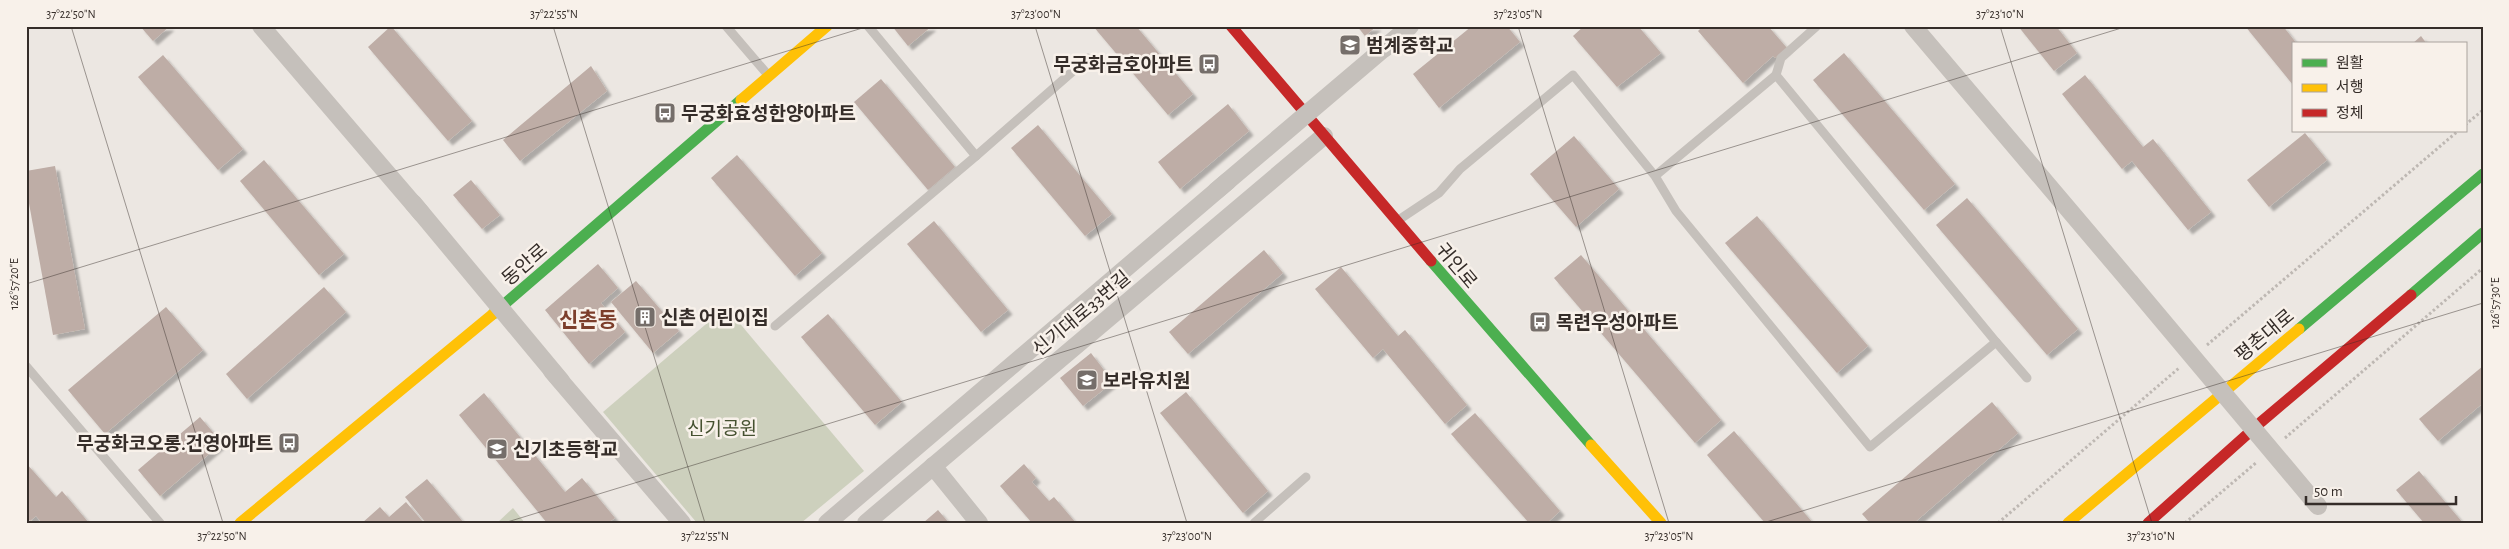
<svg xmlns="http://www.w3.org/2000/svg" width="2509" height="549" viewBox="0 0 2509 549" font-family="'Alegreya Sans','Noto Sans KR',sans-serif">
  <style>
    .green { fill: #cdd0bd }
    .building { fill: #beada6; filter: url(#shadow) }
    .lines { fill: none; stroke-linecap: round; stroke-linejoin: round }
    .path { stroke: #beb8b3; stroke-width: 3; stroke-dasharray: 2.5 2.5; stroke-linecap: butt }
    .lane { stroke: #c5c0bb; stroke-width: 9 }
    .street { stroke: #c5c0bb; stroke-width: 18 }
    .fast { stroke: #4caf50; stroke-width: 11 }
    .slow { stroke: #ffc107; stroke-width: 11 }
    .jam { stroke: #c62828; stroke-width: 11 }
    .street-bridge { stroke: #c5c0bb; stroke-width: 18 }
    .ticks { fill: none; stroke: #352d29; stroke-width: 1; stroke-opacity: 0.45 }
    .labels { text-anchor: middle; stroke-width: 5; stroke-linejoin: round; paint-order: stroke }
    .poi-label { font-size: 19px; font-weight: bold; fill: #352d29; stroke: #f8f1ea; text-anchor: start }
    .street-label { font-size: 19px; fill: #352d29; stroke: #f8f1ea }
    .park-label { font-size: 19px; fill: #455130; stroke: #f8f1ea }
    .quarter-label { font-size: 21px; font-weight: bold; fill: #7c3e2b; stroke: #f8f1ea }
    .neatline { fill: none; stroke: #352d29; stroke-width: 2 }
    .ticks-label { font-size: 12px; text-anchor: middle; fill: #352d29 }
  </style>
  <defs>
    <filter id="shadow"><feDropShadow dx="4.5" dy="4.5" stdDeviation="1" flood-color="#0004"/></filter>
  </defs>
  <rect width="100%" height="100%" fill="#ece7e2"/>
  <g class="green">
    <polygon points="726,307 864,471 801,523 697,523 603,412"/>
    <polygon points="513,508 525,523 497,523"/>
  </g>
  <g class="building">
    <polygon points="140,26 170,26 153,41"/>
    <polygon points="391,26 472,121 448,141 368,47"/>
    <polygon points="892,26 932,26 908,46"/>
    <polygon points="1093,26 1136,26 1193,94 1168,115"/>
    <polygon points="1357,26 1377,26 1365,36"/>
    <polygon points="1472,26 1507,26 1520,42 1439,108 1413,74"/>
    <polygon points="1584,26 1638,26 1661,53 1617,87 1573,36"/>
    <polygon points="1703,26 1768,26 1787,48 1775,58 1773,56 1743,83 1698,31"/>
    <polygon points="2018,26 2056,26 2077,53 2054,71"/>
    <polygon points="2245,26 2283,26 2297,44 2293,44 2293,85"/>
    <polygon points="2421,36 2427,44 2412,44"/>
    <polygon points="1844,53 1955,184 1924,210 1813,80"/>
    <polygon points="163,55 243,149 218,170 138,77"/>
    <polygon points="591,66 607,91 520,161 503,140"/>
    <polygon points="2085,75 2143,147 2153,139 2211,212 2188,230 2132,161 2122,169 2062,94"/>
    <polygon points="881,79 955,167 928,190 854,102"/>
    <polygon points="1228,104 1249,131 1180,189 1158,162"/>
    <polygon points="1038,125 1112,214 1085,236 1011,148"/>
    <polygon points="2305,133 2327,160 2269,207 2247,180"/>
    <polygon points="1574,136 1619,189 1576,227 1530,174"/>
    <polygon points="737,155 822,253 795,276 711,178"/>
    <polygon points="264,160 344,254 319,275 240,181"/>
    <polygon points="55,166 85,329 53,335 26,187 26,171"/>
    <polygon points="471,180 500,215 482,229 453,195"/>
    <polygon points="1967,198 2078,329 2047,355 1936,225"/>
    <polygon points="1757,216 1868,346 1837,373 1725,243"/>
    <polygon points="934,221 1008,310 981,332 907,244"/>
    <polygon points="1264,250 1283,273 1188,354 1169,332"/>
    <polygon points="1581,255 1721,420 1695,443 1554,278"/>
    <polygon points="598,264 618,288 601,303 625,332 589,364 545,310"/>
    <polygon points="1341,267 1398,336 1405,330 1467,405 1445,424 1383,349 1373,358 1315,289"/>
    <polygon points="636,281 679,331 653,353 611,302"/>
    <polygon points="324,287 346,312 247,399 226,374"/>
    <polygon points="166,307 203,350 105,434 68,390"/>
    <polygon points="828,314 902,402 875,425 801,337"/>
    <polygon points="1091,353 1113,382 1083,406 1060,378"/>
    <polygon points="2483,366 2483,403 2438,441 2419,419"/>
    <polygon points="1186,392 1268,491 1243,513 1160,413"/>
    <polygon points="484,393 565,492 582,478 615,518 608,523 547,523 459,415"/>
    <polygon points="1992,402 2018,433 1914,523 1870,523 1862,514"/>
    <polygon points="1475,413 1560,511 1547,523 1529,523 1451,434"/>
    <polygon points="200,417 222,443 160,496 138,470"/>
    <polygon points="1734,431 1813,523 1765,523 1707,455"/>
    <polygon points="26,463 56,497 62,491 89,523 42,523 36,516 30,521 26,516"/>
    <polygon points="1024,464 1036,478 1032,482 1049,501 1054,497 1076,523 1032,523 1000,486"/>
    <polygon points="2419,471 2463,523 2424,523 2396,490"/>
    <polygon points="427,479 464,523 426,523 405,497"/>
    <polygon points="406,502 424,523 362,523 380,507 389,517"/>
    <polygon points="938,510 949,523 923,523"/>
  </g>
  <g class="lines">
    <g class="path">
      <polyline points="2465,125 2483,110"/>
      <polyline points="2207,345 2458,131"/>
      <polyline points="2285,438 2483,268"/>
      <polyline points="1998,523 2179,368"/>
      <polyline points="2185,523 2257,462"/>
    </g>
    <g class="lane">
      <polyline points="726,26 768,75"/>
      <polyline points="868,26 976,156"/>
      <polyline points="1776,75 1781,58 1817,26"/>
      <polyline points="1397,221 1439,193 1460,169 1573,75 1655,176 1676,211 1870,447 1996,342 1776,75 1655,176"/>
      <polyline points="775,326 976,156 1088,58"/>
      <polyline points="1996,342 2027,378"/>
      <polyline points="26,366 160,523"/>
      <polyline points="1254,523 1306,477"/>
    </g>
    <g class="street">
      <polyline points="261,26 422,214"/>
      <polyline points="1913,26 2130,282"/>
      <polyline points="1385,48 1410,26"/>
      <polyline points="552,371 682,523"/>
      <polyline points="933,466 979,523"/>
      <polyline points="827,523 1228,181"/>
      <polyline points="866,523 1324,136"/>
    </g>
    <g class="fast">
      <polyline points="1431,261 1591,445"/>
      <polyline points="2411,295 2483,233"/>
      <polyline points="493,314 741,100"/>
      <polyline points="2299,329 2483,174"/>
    </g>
    <g class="slow">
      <polyline points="741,100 827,26"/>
      <polyline points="1591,445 1661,523"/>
      <polyline points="240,523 493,314"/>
      <polyline points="2068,523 2299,329"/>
    </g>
    <g class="jam">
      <polyline points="1231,26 1431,261"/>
      <polyline points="2148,523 2261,422 2411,295"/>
    </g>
    <g class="street-bridge">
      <polyline points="1216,191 1395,39"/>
      <polyline points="413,203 561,381"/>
      <polyline points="2130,282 2318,506"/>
    </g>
  </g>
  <path class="ticks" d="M71 26 223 523M553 26 705 523M1035 26 1187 523M1518 26 1669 523M2000 26 2152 523M2482 26 2483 28M26 284 869 26M504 523 2128 26M1763 523 2483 303"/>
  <defs>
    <g id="school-square" transform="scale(1.125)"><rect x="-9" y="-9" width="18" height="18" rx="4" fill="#756e6a" stroke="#f8f1ea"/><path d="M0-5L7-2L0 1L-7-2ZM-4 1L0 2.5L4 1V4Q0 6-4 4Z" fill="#fff"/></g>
    <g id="bus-square" transform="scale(1.125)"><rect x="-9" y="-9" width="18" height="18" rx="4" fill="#756e6a" stroke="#f8f1ea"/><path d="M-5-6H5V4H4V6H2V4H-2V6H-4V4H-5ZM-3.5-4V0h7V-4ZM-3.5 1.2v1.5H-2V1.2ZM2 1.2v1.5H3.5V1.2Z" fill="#fff"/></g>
    <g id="building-square" transform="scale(1.125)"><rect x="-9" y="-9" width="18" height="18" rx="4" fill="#756e6a" stroke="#f8f1ea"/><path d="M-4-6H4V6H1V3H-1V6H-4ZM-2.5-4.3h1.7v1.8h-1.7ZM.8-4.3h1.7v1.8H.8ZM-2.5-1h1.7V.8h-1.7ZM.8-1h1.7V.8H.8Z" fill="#fff"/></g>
  </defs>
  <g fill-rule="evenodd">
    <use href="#school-square" x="1350" y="45"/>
    <use href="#bus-square" x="1209" y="64"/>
    <use href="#bus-square" x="665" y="113"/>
    <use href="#building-square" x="645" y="317"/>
    <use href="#bus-square" x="1540" y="322"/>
    <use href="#school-square" x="1087" y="380"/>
    <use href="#bus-square" x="289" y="443"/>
    <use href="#school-square" x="497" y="449"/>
  </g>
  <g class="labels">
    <g class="poi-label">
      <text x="1366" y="52">범계중학교</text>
      <text x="1193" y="71" text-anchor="end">무궁화금호아파트</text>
      <text x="681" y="120">무궁화효성한양아파트</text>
      <text x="661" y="324">신촌 어린이집</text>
      <text x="1556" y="329">목련우성아파트</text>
      <text x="1103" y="387">보라유치원</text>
      <text x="273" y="450" text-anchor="end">무궁화코오롱.건영아파트</text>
      <text x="513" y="456">신기초등학교</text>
    </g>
    <g class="street-label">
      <text transform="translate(524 264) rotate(-41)" y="7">동안로</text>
      <text transform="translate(1457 265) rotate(50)" y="7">귀인로</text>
      <text transform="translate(1081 313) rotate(-40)" y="7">신기대로33번길</text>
      <text transform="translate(2264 335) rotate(-40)" y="7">평촌대로</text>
    </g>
    <g class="park-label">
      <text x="722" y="435">신기공원</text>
    </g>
    <g class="quarter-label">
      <text x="588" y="327">신촌동</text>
    </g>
  </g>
  <rect width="2509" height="549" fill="none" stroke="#f8f1ea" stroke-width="55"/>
  <rect x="2292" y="42" width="175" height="90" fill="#f8f1ea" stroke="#aaa39d"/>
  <rect x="2302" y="59" width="25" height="8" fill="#4caf50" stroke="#aaa39d"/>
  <text x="2336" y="68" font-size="15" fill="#352d29">원활</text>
  <rect x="2302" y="84" width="25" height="8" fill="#ffc107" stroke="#aaa39d"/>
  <text x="2336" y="92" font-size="15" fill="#352d29">서행</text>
  <rect x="2302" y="109" width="25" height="8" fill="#c62828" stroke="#aaa39d"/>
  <text x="2336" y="118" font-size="15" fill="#352d29">정체</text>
  <path d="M2306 496v8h150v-8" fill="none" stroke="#352d29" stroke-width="2.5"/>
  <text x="2314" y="496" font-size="15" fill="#352d29" stroke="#f8f1ea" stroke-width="4" paint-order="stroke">50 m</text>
  <rect x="28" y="28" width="2454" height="494" class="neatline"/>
  <g class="ticks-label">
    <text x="71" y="18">37°22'50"N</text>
    <text x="554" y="18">37°22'55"N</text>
    <text x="1036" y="18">37°23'00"N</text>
    <text x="1518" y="18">37°23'05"N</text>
    <text x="2000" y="18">37°23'10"N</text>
    <text transform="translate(14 284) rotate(-90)" y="4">126°57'20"E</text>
    <text transform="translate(2495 303) rotate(-90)" y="4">126°57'30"E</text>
    <text x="222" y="540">37°22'50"N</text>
    <text x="705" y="540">37°22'55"N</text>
    <text x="1187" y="540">37°23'00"N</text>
    <text x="1669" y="540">37°23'05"N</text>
    <text x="2151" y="540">37°23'10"N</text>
  </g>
</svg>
